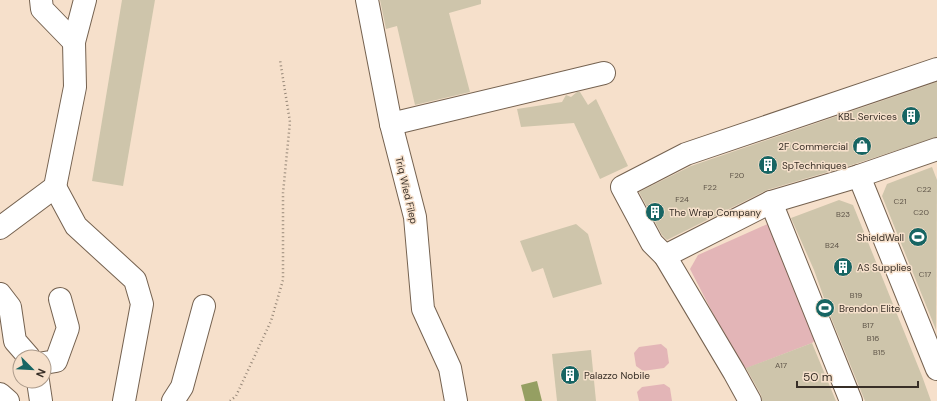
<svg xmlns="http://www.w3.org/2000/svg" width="937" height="401" viewBox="0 0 937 401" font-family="'DM Sans',sans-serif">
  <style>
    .green { fill: #e3b5b7 }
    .water { fill: #959f62 }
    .building { fill: #cec5ab }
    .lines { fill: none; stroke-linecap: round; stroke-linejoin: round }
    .minor-casing { stroke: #756250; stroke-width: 24 }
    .path { stroke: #968778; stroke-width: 2.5; stroke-dasharray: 1 3; stroke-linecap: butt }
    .minor { stroke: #fff; stroke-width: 22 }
    .labels { text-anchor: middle; stroke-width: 3; stroke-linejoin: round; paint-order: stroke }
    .number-label { font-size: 8px; fill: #5e5448 }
    .poi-label { font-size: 10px; fill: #382f27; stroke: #f6e0cb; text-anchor: start }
    .street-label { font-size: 10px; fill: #382f27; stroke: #f6e0cb }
  </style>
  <rect width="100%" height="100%" fill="#f6e0cb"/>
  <g class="green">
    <polygon points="772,222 819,337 812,343 742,370 690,269 698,255"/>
    <polygon points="661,344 667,349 669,363 664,368 643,371 636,366 634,353 639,347"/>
    <polygon points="664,384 670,388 672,401 639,401 637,392 642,387"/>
  </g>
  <polygon class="water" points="537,381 542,401 525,401 521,385"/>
  <g class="building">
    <polygon points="122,0 155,0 123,186 92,181"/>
    <polygon points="380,0 481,0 481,4 449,13 470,92 415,105 397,26 386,29"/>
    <polygon points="937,82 937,137 855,164 767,190 667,240 662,235 639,192 691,166"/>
    <polygon points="577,92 580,92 588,105 596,99 628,166 600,179 574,123 521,127 517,109 562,102 566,95 571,97"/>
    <polygon points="932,167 937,180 936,330 882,196 887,184"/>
    <polygon points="839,200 853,205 922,376 931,401 865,401 830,315 814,270 791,218"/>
    <polygon points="576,224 588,234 602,284 553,298 543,268 532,272 520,241"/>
    <polygon points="812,343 836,401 762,401 761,395 746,368"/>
    <polygon points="591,350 596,401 557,401 552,354"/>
  </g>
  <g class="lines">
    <g class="minor-casing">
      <g id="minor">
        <polyline points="41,0 42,9 74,42"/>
        <polyline points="367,0 391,124 415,217 423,309 450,368 456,401"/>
        <polyline points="391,124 604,73"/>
        <polyline points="859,176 937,369"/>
        <polyline points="55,187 76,226 135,280 142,304 124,401"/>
        <polyline points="771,202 851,401"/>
        <polyline points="0,228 55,187 75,87 74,42 85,0"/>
        <polyline points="665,256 771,202 859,176 937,149"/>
        <polyline points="0,294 10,307 15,341 29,357"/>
        <polyline points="44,363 56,361 68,328 60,299"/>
        <polyline points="38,381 41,401"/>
        <polyline points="0,394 8,401"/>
        <polyline points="173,401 182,387 204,306"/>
        <polyline points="750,401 734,372 665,256 652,243 622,187 686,154 937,69"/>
      </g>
    </g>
    <polyline class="path" points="230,401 236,396 271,321 283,280 283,193 290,122 280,60"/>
    <use href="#minor" class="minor"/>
  </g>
  <defs>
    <g id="building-disc" transform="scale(1)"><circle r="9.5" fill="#176563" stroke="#f6e0cb"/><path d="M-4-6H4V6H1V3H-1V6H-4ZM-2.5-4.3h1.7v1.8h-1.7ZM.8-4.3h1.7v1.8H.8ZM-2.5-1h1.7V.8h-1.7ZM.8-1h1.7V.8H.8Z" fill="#fff"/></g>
    <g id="shop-disc" transform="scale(1)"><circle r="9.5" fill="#176563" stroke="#f6e0cb"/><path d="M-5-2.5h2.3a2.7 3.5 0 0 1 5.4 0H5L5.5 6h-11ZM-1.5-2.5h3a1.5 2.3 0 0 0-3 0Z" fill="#fff"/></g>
    <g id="stadium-disc" transform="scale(1)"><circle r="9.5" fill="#176563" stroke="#f6e0cb"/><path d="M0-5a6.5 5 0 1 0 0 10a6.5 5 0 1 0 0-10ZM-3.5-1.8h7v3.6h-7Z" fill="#fff"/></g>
  </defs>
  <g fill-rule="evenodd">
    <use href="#building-disc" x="911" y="116"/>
    <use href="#shop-disc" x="862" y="146"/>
    <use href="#building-disc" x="768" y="165"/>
    <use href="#building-disc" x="655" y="212"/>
    <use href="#stadium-disc" x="918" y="237"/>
    <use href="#building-disc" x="843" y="267"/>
    <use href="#stadium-disc" x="825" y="308"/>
    <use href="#building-disc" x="570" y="375"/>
  </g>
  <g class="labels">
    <g class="number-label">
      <text x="737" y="178">F20</text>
      <text x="710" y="190">F22</text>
      <text x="924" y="192">C22</text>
      <text x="682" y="202">F24</text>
      <text x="900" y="204">C21</text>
      <text x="921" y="215">C20</text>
      <text x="843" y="217">B23</text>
      <text x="832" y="248">B24</text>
      <text x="925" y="277">C17</text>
      <text x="856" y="298">B19</text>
      <text x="868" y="328">B17</text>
      <text x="873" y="341">B16</text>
      <text x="879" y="355">B15</text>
      <text x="781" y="368">A17</text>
    </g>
    <g class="poi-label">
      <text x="897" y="120" text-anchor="end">KBL Services</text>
      <text x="848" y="150" text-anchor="end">2F Commercial</text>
      <text x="782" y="169">SpTechniques</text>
      <text x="669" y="216">The Wrap Company</text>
      <text x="904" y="241" text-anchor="end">ShieldWall</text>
      <text x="857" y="271">AS Supplies</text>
      <text x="839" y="312">Brendon Elite</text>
      <text x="584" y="379">Palazzo Nobile</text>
    </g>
    <g class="street-label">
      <text transform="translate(407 190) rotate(77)" y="4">Triq Wied Filep</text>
    </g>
  </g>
  <g transform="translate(32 369) rotate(114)"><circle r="19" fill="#f6e0cb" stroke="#aa9989"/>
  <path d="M0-3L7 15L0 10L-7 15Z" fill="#176563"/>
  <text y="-6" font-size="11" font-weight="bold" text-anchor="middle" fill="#382f27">N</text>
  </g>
  <path d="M797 381v6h121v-6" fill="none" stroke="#382f27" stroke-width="2"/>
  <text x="803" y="381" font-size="12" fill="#382f27" stroke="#f6e0cb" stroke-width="3" paint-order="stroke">50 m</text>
</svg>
